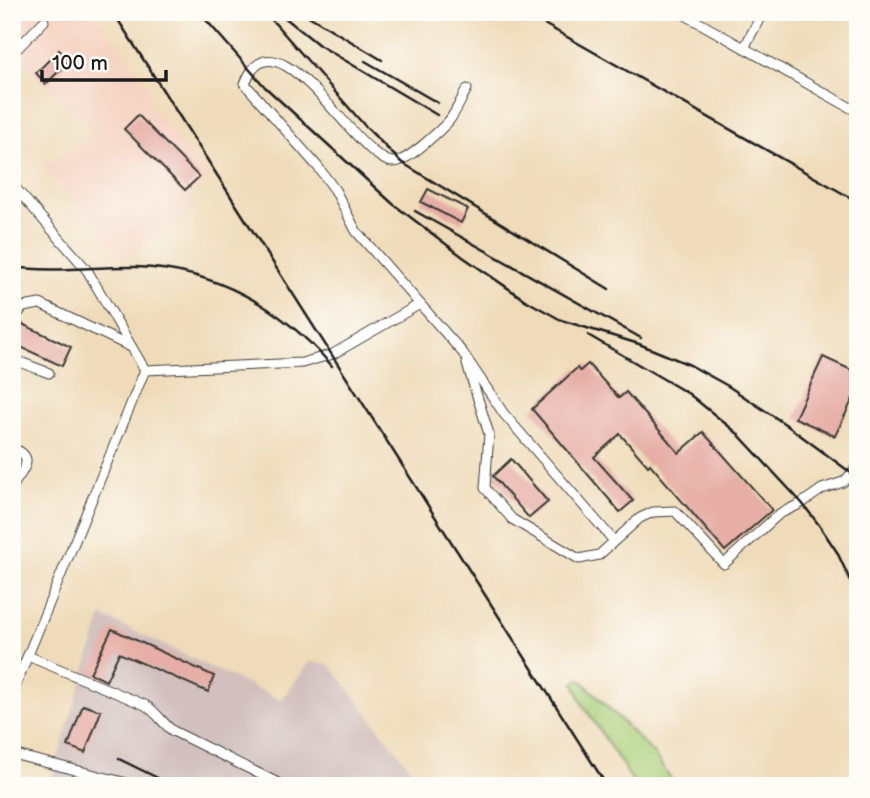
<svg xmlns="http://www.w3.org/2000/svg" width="870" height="798" viewBox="0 0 870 798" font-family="'Balsamiq Sans',sans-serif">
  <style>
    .built { fill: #f5d3c2 }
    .industrial { fill: #d1c0bd }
    .green { fill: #a9cd76; stroke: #627449; stroke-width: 2 }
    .building { fill: #e6aea6 }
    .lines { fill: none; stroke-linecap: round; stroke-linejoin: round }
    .minor-casing { stroke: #3c3934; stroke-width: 11 }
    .minor { stroke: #fff; stroke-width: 9 }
    .rail { stroke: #1c1c1c; stroke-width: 2.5 }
  </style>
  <rect width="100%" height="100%" fill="#fdfcf7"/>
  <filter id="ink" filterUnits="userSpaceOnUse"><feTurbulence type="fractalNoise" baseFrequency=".0143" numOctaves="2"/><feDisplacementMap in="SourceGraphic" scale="14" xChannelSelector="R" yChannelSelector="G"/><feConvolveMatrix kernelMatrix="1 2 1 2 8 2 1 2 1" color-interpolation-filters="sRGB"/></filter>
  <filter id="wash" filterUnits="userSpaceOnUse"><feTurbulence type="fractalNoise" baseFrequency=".00686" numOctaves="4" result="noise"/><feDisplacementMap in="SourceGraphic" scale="28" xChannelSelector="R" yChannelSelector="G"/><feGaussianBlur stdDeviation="1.57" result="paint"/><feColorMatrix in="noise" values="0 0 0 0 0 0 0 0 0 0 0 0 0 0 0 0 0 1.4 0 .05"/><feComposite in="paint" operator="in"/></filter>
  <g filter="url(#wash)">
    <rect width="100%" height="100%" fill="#efdbb9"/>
    <polygon class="built" points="12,12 93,12 154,94 146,100 209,179 189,195 197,207 123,259 43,167 95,133 12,50"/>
    <polygon class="industrial" points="102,616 281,700 310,662 330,665 424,786 49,786"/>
    <polygon class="green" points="580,679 652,752 676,786 636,786 583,705 574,683"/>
    <g id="blocks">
      <g class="building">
        <polygon points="59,50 69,61 46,84 36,73"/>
        <polygon points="138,115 199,177 185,190 124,129"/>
        <polygon points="428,189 468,209 461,223 421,202"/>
        <polygon points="20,323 71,347 62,366 12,343"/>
        <polygon points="823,357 858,373 858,388 835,436 795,418"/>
        <polygon points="588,364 619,398 626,392 679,453 703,432 772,510 725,551 650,464 648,466 620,434 594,457 633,501 620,512 532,409 577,368 580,371"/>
        <polygon points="511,459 548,502 529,518 493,476"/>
        <polygon points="112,629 214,676 208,692 119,653 106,681 90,673"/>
        <polygon points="83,705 101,711 85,753 68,746"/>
      </g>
    </g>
  </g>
  <g filter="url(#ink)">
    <use href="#blocks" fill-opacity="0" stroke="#3c3934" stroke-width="2"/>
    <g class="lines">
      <g class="minor-casing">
        <g id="minor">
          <polyline points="680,12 858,112"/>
          <polyline points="847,12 858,19"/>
          <polyline points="744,48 763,12"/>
          <polyline points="12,54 44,21"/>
          <path d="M467 89C461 99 456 113 448 122 438 132 406 163 393 162 357 161 275 2 245 84L318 167 335 190 356 231 463 353 504 414 614 541"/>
          <polyline points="12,184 87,270 145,370"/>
          <polyline points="12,321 23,307 40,304 131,347"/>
          <polyline points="12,359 49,373"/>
          <polyline points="467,364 489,434 485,488 512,519 579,559 599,555 640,518 653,512 675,511 724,564 779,514 802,503 822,489 843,482 852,474 858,464"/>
          <path d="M12 448C38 457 22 471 12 487"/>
          <polyline points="849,476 858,486"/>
          <path d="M28 656 145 705C157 712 162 723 173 731L284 786"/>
          <polyline points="12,694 145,370 302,363 333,354 420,304"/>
          <polyline points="12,754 139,786"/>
        </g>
      </g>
      <use href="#minor" class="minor"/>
      <g class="rail">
        <polyline points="113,12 607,786"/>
        <polyline points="199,12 265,87 393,204 463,257 525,300 561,320 639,344 690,365 728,386 785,424 858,478"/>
        <polyline points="265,12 365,126 401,162 609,289"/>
        <polyline points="278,12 319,45 437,115"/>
        <polyline points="302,12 382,60"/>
        <polyline points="523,12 858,202"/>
        <polyline points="365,61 438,103"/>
        <polyline points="415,211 641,338"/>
        <path d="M12 267C55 273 94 266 136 267 215 269 281 307 332 366"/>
        <polyline points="588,335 689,394 737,433 802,503 819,525 837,552 849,578 858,607"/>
        <polyline points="119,759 174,786"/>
      </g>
    </g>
  </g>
  <rect width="870" height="798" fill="none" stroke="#fdfcf7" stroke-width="42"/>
  <path d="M42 70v10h124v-10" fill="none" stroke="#1c1c1c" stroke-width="3.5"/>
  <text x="52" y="70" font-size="21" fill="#1c1c1c" stroke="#fdfcf7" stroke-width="5" paint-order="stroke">100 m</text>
</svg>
